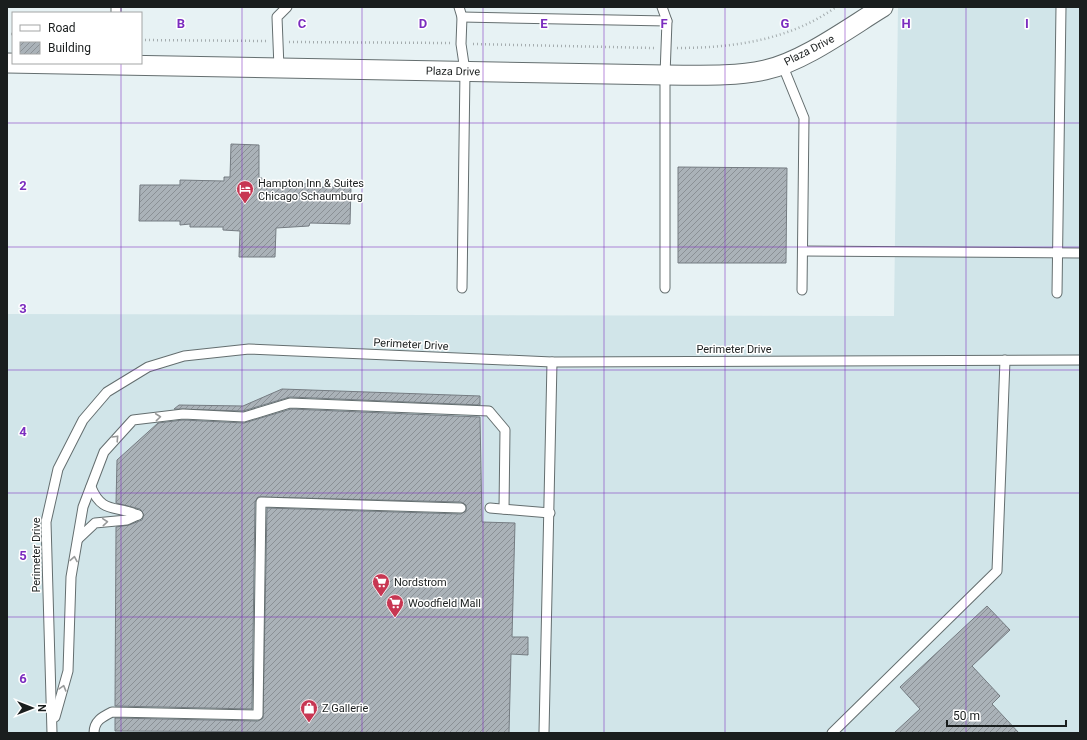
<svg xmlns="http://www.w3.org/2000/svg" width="1087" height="740" viewBox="0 0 1087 740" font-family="Roboto,sans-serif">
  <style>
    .built { fill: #d1e5e9 }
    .building { fill: url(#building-hatch); stroke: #757c82 }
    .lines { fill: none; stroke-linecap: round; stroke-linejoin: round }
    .service-casing { stroke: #646e6f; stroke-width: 11 }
    .minor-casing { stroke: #646e6f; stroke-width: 21 }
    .path { stroke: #a4acae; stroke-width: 2.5; stroke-dasharray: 1 3; stroke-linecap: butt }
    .service { stroke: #fff; stroke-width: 9 }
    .minor { stroke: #fff; stroke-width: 19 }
    .oneway { stroke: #989a9a }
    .grid { fill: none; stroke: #7b2cbf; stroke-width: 1; stroke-opacity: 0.55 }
    .labels { text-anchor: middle; stroke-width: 3; stroke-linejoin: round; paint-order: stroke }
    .street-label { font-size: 11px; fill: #1a1e1e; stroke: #fff }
    .poi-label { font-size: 11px; fill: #1a1e1e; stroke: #fff; text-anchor: start }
    .grid-label { font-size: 13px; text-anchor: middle; font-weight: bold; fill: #7b2cbf; stroke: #fff; stroke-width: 3; stroke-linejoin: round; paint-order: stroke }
  </style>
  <defs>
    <pattern id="building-hatch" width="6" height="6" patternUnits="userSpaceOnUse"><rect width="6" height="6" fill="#aab2b8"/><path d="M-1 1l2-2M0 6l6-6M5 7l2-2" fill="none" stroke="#8a9095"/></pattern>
  </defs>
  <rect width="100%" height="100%" fill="#e7f2f4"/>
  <polygon class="built" points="898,7 1080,7 1080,733 7,733 7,314 894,316"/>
  <g class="building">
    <polygon points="231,144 259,145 259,178 262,178 262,182 310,184 310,187 351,187 350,224 310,223 309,226 276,228 275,257 239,257 240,231 223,230 223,227 190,227 190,224 180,225 180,221 139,221 140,185 180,185 180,180 224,181 224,177 230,177"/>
    <polygon points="678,167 787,168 786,263 678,263"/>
    <polygon points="282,389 480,396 480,405 290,397 243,411 174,409 179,405 243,406"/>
    <polygon points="291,409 480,417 482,522 515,523 512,637 528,637 528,655 511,654 509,733 115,731 115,718 258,721 263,718 267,508 461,514 466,511 466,505 461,502 258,497 255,502 252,709 115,706 116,527 129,525 142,520 144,515 140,509 116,503 117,460 158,423 183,420 244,423"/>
    <polygon points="987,606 1010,630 972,666 1000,696 992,704 1019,733 894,733 920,709 900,687"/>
  </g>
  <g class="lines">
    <g class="service-casing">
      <g id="service">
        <polyline points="459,7 462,17 461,44 465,71 462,288"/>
        <polyline points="662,7 667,21"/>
        <polyline points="116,13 116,7"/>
        <polyline points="462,17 667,21 665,75 665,288"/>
        <polyline points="782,64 804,118 802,290"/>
        <polyline points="279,68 277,17 287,7"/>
        <polyline points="803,251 1080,253"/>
        <polyline points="1057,293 1061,7"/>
        <path d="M91 487C102 514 115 505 138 515"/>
        <polyline points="490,508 550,513"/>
        <polyline points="78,539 95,523 127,520 138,515"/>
        <polyline points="55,717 68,671 71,577 83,507 104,452 133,420 183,414 244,417 290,403 489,411 505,430 504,509"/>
        <polyline points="52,733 46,522 58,469 83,420 107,392 148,367 184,356 249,349 552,362 1080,360"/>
        <path d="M94 733C94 721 102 717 112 712L258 715 261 502 461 508"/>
        <polyline points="544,733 552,362"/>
        <polyline points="832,733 997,571 1005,360"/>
      </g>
    </g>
    <g class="minor-casing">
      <path id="minor" d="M7 63 665 75C698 75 733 77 765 70 803 62 850 27 883 7"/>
    </g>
    <g class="path">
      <polyline points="7,34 13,34"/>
      <polyline points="141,40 266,41"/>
      <polyline points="289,42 450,43"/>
      <polyline points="473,44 654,48"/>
      <path d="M677 48C733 48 790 40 836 7"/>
    </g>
    <use href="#service" class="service"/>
    <use href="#minor" class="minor"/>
  </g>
  <defs><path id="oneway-chevron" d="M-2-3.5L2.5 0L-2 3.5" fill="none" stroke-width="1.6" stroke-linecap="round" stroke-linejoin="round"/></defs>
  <g class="oneway">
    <use href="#oneway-chevron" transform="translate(158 417) rotate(-6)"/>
    <use href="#oneway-chevron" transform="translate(116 438) rotate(-47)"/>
    <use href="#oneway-chevron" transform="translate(105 522) rotate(-5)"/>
    <use href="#oneway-chevron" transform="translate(74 559) rotate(-80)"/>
    <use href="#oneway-chevron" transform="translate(63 688) rotate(-74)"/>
  </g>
  <path class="grid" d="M121 7V13M242 7V733M362 7V733M483 7V733M604 7V733M725 7V733M845 7V733M966 7V733M121 63V733M7 123H1080M7 247H1080M7 370H1080M7 493H1080M7 617H1080"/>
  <defs>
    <g id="hotel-pin" transform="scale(0.9)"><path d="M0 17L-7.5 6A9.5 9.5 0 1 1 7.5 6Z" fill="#c73652" stroke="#fff"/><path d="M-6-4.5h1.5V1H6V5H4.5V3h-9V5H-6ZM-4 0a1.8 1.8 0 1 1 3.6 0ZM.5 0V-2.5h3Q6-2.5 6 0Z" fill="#fff"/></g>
    <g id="supermarket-pin" transform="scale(0.9)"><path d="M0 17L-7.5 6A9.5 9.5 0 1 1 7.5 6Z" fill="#c73652" stroke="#fff"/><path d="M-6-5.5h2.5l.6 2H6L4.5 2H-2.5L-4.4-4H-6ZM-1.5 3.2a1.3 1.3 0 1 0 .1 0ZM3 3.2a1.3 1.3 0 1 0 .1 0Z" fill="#fff"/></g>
    <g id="shop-pin" transform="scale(0.9)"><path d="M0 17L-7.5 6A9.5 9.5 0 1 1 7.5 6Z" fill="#c73652" stroke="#fff"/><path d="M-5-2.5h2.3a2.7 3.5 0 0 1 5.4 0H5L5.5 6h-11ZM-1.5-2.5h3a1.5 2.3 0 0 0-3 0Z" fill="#fff"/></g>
  </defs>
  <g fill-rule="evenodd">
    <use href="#hotel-pin" x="245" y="189"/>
    <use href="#supermarket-pin" x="381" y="582"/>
    <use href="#supermarket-pin" x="395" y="603"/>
    <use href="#shop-pin" x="309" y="708"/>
  </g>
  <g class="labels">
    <g class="street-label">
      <text transform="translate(809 50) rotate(-27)" y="4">Plaza Drive</text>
      <text transform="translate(453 71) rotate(1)" y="4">Plaza Drive</text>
      <text transform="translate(411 344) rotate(3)" y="4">Perimeter Drive</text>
      <text x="734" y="353">Perimeter Drive</text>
      <text transform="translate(36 555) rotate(-90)" y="4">Perimeter Drive</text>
    </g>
    <g class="poi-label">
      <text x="258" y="187">Hampton Inn &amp; Suites<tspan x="258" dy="13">Chicago Schaumburg</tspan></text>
      <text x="394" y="586">Nordstrom</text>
      <text x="408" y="607">Woodfield Mall</text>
      <text x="322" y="712">Z Gallerie</text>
    </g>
  </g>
  <g class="grid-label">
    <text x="181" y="28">B</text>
    <text x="302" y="28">C</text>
    <text x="423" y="28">D</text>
    <text x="544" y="28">E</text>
    <text x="664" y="28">F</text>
    <text x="785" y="28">G</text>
    <text x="906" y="28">H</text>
    <text x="1027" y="28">I</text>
    <text x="23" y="190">2</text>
    <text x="23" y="313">3</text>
    <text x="23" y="436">4</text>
    <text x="23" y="560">5</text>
    <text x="23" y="683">6</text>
  </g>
  <rect width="1087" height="740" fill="none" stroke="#1a1e1e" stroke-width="16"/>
  <rect x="12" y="12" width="130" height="52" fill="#ffffff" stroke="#a3a5a5"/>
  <rect x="20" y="25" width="20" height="6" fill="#ffffff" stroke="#a3a5a5"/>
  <text x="48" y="32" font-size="12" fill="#1a1e1e">Road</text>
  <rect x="20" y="42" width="20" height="12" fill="url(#building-hatch)" stroke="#a3a5a5"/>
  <text x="48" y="52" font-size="12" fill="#1a1e1e">Building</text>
  <g transform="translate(32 708) rotate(90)" stroke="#ffffff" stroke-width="3" paint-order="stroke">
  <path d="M0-3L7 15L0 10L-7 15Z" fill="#1a1e1e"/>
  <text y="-6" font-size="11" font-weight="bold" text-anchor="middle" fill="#1a1e1e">N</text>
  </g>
  <path d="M947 720v6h119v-6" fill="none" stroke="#1a1e1e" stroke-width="2"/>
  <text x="953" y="720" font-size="12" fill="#1a1e1e" stroke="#ffffff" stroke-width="3" paint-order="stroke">50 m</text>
</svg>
